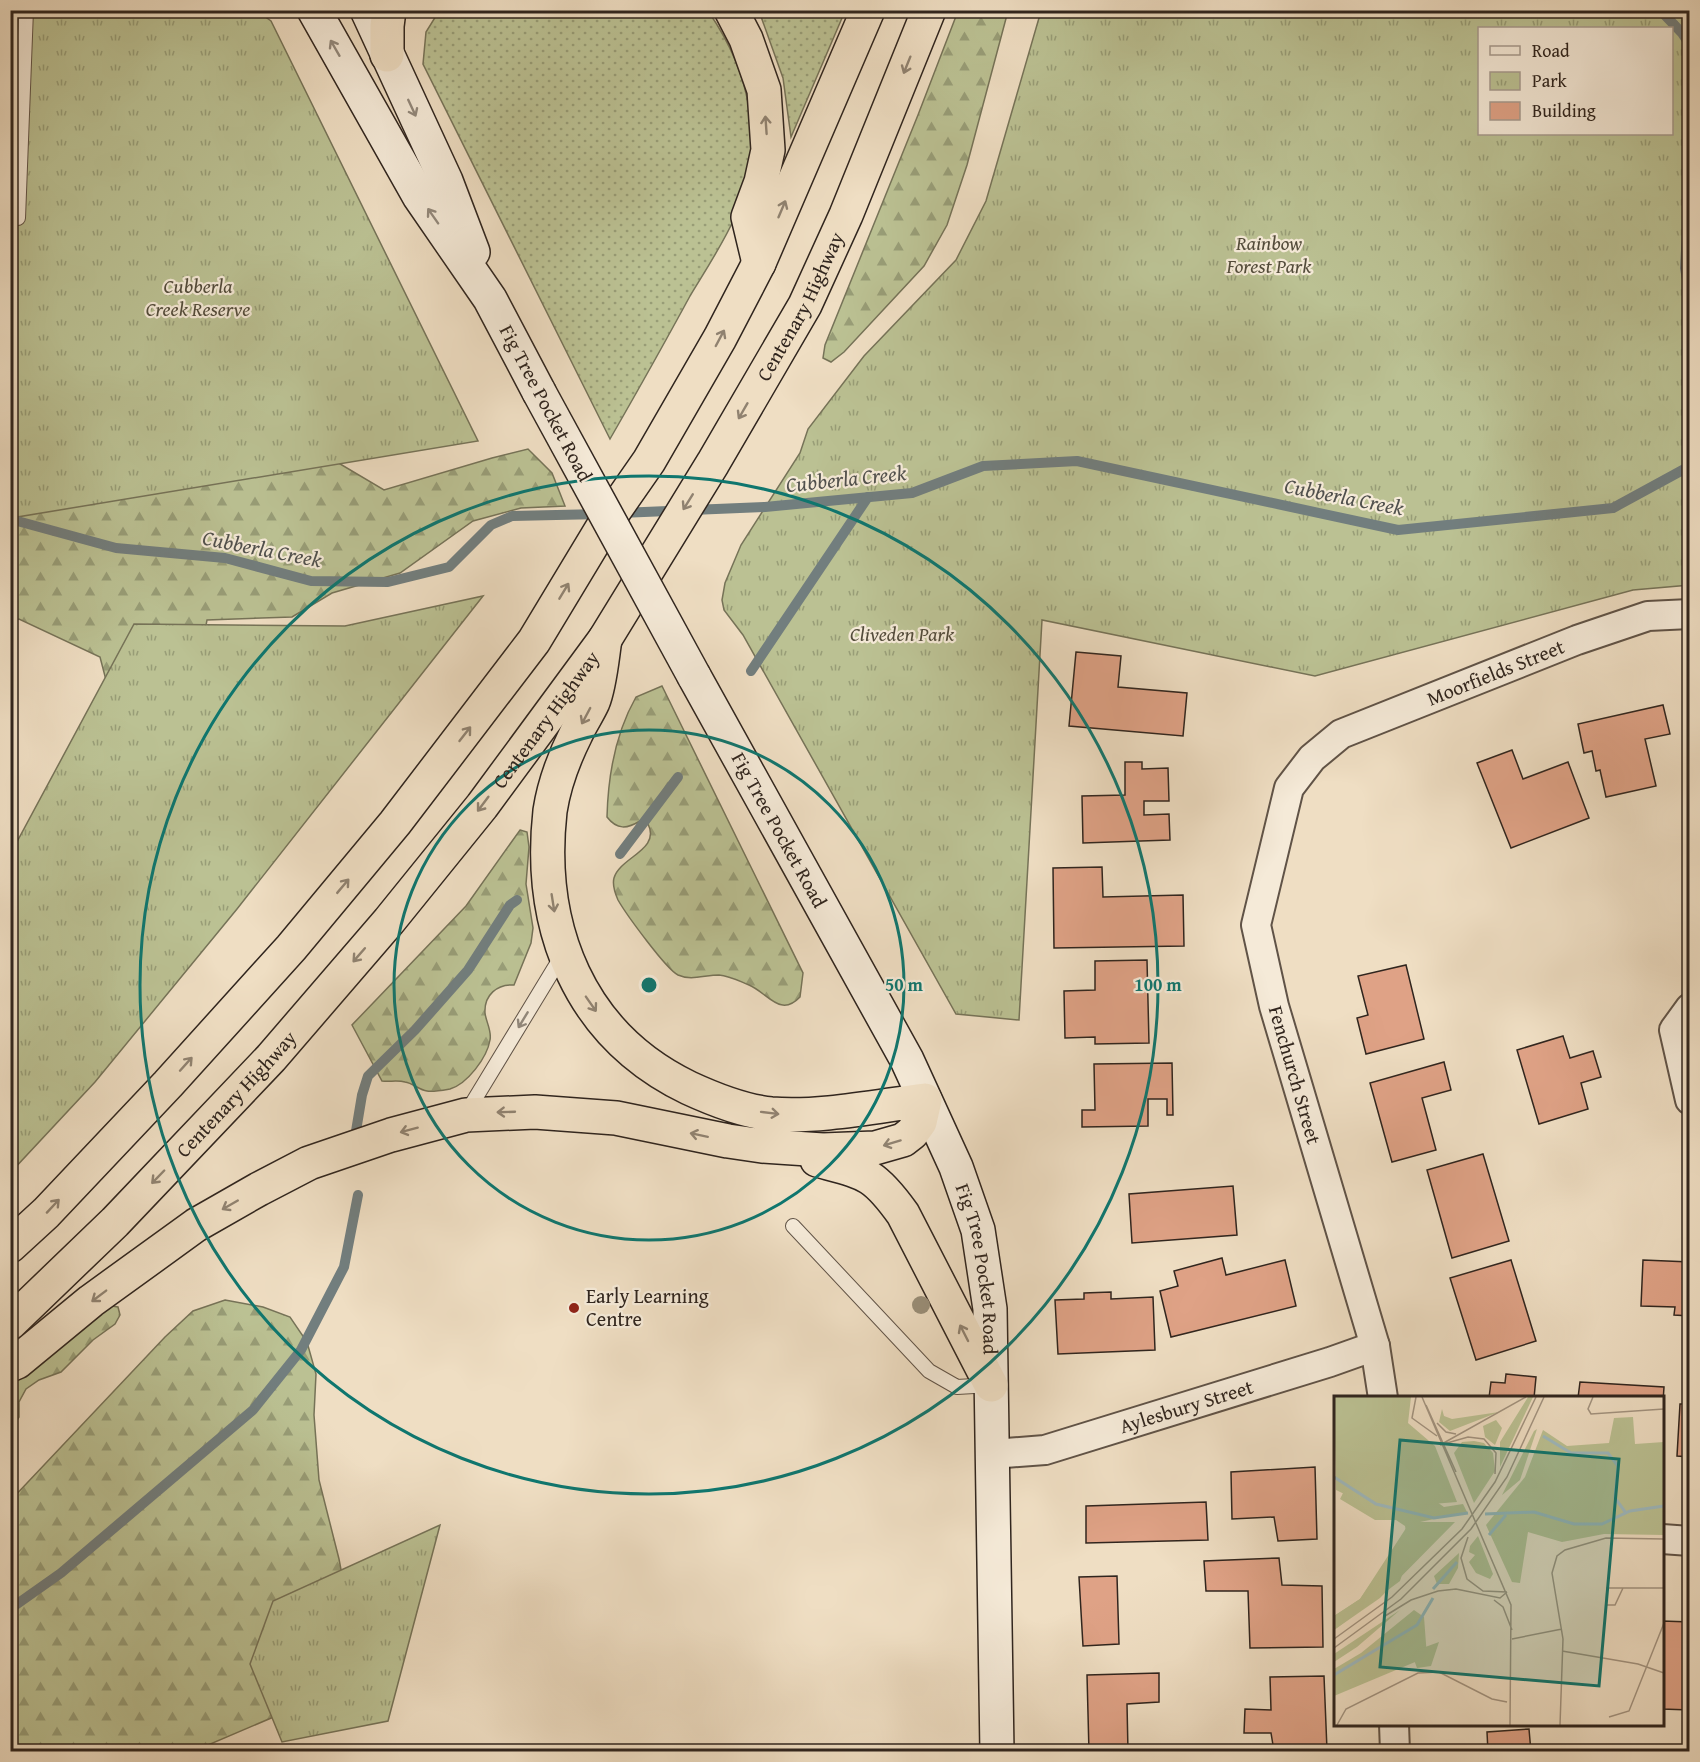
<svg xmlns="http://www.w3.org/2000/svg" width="1700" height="1762" viewBox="0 0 1700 1762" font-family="'Gentium Book Plus',serif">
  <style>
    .grass { fill: url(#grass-dots); stroke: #767358; stroke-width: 1.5 }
    .forest { fill: url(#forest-firs); stroke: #767358; stroke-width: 1.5 }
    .park { fill: url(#park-tufts); stroke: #767358; stroke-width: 1.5; fill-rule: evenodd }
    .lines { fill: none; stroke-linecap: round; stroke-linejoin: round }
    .stream { stroke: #727e7e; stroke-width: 10 }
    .building { fill: #dfa286; stroke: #30251e; stroke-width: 1.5 }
    .lane-casing { stroke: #605347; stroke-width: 16 }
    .street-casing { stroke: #605347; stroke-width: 32 }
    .secondary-casing { stroke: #30251e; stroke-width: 36 }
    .highway-casing { stroke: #30251e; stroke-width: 36 }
    .lane { stroke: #f5ead8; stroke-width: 14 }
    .street { stroke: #f5ead8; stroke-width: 28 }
    .secondary { stroke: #f5ead8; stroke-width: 33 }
    .highway { stroke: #efdec3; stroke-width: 33 }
    .secondary-bridge-casing { stroke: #30251e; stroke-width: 36; stroke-linecap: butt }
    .secondary-bridge { stroke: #f5ead8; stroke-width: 33 }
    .tree { fill: #998e78 }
    .oneway { stroke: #92887b }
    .oneway2 { stroke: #908270 }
    .ring { fill: none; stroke: #0f766e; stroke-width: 3 }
    .poi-dot { fill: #8f2418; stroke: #f5ead8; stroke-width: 2 }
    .labels { text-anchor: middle; stroke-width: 4.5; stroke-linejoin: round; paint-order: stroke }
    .park-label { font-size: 20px; font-style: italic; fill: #534c3b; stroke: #f5ead8 }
    .street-label { font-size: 20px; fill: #30251e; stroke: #f5ead8 }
    .poi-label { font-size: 20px; fill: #30251e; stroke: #f5ead8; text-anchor: start }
    .water-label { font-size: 21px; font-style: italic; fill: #51514e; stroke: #f5ead8 }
    .inset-river { fill: none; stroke: #9eb9be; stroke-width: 3 }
    .inset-road { fill: none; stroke: #a39481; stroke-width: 1.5 }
    .view { fill: #0f766e; fill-opacity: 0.15; stroke: #0f766e; stroke-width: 3 }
    .inset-edge { fill: none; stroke: #30251e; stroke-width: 3 }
    .centre { fill: #0f766e; stroke: #f5ead8; stroke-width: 3 }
    .ring-label { font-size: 18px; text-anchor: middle; font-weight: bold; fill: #0f766e; stroke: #f5ead8; stroke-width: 4.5; stroke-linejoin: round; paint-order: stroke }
  </style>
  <defs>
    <pattern id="grass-dots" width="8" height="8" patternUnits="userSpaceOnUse" patternTransform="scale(1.5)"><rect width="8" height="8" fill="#bbc193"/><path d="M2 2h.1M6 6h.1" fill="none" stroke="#989d77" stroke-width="1.8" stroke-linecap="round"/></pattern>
    <pattern id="forest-firs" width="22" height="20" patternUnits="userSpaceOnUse" patternTransform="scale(1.5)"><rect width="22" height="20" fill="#bbc193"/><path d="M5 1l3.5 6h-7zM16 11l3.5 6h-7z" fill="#989d77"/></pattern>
    <pattern id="park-tufts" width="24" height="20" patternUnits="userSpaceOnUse" patternTransform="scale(1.5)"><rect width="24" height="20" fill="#bbc193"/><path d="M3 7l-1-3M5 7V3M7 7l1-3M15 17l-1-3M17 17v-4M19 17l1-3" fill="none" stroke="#989d77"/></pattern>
  </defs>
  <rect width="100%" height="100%" fill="#efdec3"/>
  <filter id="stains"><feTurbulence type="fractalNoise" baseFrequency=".00333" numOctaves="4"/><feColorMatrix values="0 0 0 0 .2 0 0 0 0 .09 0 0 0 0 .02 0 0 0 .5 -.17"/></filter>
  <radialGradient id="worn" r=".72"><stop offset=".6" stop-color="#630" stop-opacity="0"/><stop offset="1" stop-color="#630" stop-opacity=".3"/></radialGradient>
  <g class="grass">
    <path d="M439 11H708C752 74 765 144 735 217 723 244 705 271 690 296 664 344 637 392 610 439L423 64 426 32Z"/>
    <polygon points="759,11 845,11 791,137 783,78"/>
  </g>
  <g class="forest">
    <polygon points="958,11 1008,11 967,165 947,225 924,266 844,352 831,362 823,358 825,345 918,115"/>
    <polygon points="303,442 384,490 492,458 528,449 552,473 565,506 521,508 473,521 400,573 332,593 292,617 207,620 198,666 11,853 112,703 100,657 19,619 11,622 11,485"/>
    <path d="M662 686 803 973 800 997C780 1018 768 993 749 985 739 981 730 976 719 975 705 975 691 981 678 975 666 969 626 914 618 900 615 893 612 885 614 878 620 857 661 850 648 824L640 821C627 829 617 830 607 817 608 776 615 734 636 697Z"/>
    <path d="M520 830 527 832 529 847 526 884 533 928 531 943 514 985C497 984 484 995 485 1013 486 1022 492 1031 490 1040 487 1058 467 1084 450 1089 444 1090 433 1092 427 1091 419 1090 413 1083 405 1082 398 1080 389 1082 382 1081L352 1025 466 906Z"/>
    <polygon points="225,1300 263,1307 290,1317 307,1342 316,1374 314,1415 319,1480 339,1559 357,1655 297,1707 194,1751 11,1751 10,1501 165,1337 193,1311"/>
    <polygon points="106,1305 118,1307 120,1315 115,1324 93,1340 61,1372 39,1380 26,1389 19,1402 19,1417 11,1431 10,1384"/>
  </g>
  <g class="park">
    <polygon points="11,11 257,11 271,21 478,441 11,518"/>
    <path d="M1041 11H1689L1690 585 1633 590 1315 676 1042 620 1019 1020 956 1014 743 635 724 610 722 600 725 583 741 545 800 453 808 429 864 356 956 260 986 201ZM1480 28H1672V134H1480Z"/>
    <polygon points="483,596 237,909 95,1082 11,1172 11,853 134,624 345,626"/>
    <polygon points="440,1525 388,1721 282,1742 250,1664 273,1601"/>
  </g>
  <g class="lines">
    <g class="stream">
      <polyline points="1660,10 1682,33 1690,45"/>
      <polyline points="1690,178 1685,268 1690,296"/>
      <polyline points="620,513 765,507 912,493 983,466 1077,461 1398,530 1613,508 1690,466"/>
      <polyline points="10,519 116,548 225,558 311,581 388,582 449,567 491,525 512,516 601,514"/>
      <polyline points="751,671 868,497"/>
      <polyline points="620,854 678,777"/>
      <polyline points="356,1131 362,1095 368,1076 415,1030 468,970 510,905 517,900"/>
      <polyline points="10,1609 61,1573 253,1410 301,1350 344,1267 358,1195"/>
    </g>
  </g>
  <g class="building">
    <polygon points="1076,652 1121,656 1118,687 1187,693 1183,736 1069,726"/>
    <polygon points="1663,705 1670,734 1645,739 1656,786 1606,797 1600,770 1596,771 1592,751 1584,753 1578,724"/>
    <polygon points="1686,742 1690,742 1690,781"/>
    <polygon points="1512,750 1523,779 1568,762 1589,818 1511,848 1477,763"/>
    <polygon points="1125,762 1142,762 1142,769 1168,768 1169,801 1144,801 1144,815 1169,814 1170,840 1083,843 1082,796 1125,795"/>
    <polygon points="1102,867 1103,897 1183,895 1184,946 1054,948 1053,868"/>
    <polygon points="1147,960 1149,1043 1095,1044 1095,1037 1065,1038 1064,991 1095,990 1095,961"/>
    <polygon points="1406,965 1424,1039 1366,1054 1357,1018 1368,1015 1358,976"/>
    <polygon points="1563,1036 1570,1058 1593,1051 1601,1077 1581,1083 1588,1109 1539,1124 1517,1050"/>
    <polygon points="1444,1062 1451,1090 1422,1098 1436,1150 1392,1162 1370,1083"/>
    <polygon points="1172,1063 1173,1115 1167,1115 1167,1099 1148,1099 1148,1126 1082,1127 1082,1110 1095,1110 1094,1064"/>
    <polygon points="1483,1154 1509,1241 1452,1258 1427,1170"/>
    <polygon points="1233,1186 1237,1235 1132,1243 1129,1194"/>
    <polygon points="1222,1258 1226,1275 1285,1260 1296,1306 1171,1337 1160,1291 1178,1286 1174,1271"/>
    <polygon points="1511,1260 1536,1341 1476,1360 1450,1278"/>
    <polygon points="1643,1260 1690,1262 1690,1316 1674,1315 1675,1307 1641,1306"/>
    <polygon points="1111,1292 1111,1299 1153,1297 1155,1350 1058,1354 1055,1300 1084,1299 1084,1293"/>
    <polygon points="1506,1374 1536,1377 1534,1398 1489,1398 1491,1382 1505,1383"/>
    <polygon points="1580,1382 1664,1387 1662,1417 1662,1398 1578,1398"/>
    <polygon points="1680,1404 1690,1404 1690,1457 1677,1456"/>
    <polygon points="1315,1467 1317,1539 1278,1541 1274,1517 1232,1519 1231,1472"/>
    <polygon points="1206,1502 1208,1540 1086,1543 1086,1506"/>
    <polygon points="1279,1558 1282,1585 1322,1586 1323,1647 1250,1648 1248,1591 1206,1591 1204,1561"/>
    <polygon points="1117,1576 1119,1644 1083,1646 1079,1577"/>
    <polygon points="1662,1621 1690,1622 1690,1710 1662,1709"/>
    <polygon points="1159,1673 1159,1702 1127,1704 1128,1752 1089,1752 1087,1675"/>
    <polygon points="1324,1676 1327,1750 1274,1751 1271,1733 1244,1733 1245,1709 1271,1710 1270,1677"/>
    <polygon points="1529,1729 1531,1752 1488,1752 1487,1732"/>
  </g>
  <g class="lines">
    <g class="lane-casing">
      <g id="lane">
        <polyline points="10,218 18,218 26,10"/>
        <polyline points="467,1112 563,954"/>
        <polyline points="793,1226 929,1371 957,1387 991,1385"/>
      </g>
    </g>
    <g class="street-casing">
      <g id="street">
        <polyline points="1690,1008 1674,1030 1690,1100"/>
        <path id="s1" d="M1383 1398 1375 1346 1274 1006 1256 925 1289 788 1312 758 1341 734 1577 640 1648 616 1690 614"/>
        <path id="s2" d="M993 1454 1045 1450 1330 1362 1375 1346"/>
        <polyline points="1662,1539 1690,1541"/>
        <polyline points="1394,1724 1395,1752"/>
      </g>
    </g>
    <g class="secondary-casing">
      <g id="secondary">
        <polyline points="314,10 419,196 490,299 539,392"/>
        <polyline points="367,10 446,181 473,252"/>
        <path id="s3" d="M694 676 907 1060 956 1167 978 1230 990 1309 997 1752"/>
      </g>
    </g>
    <g class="highway-casing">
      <g id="highway">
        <polyline points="731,10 746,39 764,90 768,150 761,182 748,217 759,263"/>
        <polyline points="387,55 387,26 389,10"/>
        <path d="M817 1160C865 1173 873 1172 903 1214L991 1385"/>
        <polyline points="10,1246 46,1213 168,1084 291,948 395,823 534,641 601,530 649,461 720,338 759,263 868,10"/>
        <path id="s4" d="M10 1323 115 1222 271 1058 389 921 482 806 605 639 713 463 805 305 846 215 929 10"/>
        <path d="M10 1365 17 1362 91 1301 196 1225 259 1189 309 1163 391 1135 466 1115 535 1112 616 1118 728 1141 762 1146 823 1150 875 1148 903 1140 912 1133 920 1122 925 1100C877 1106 820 1118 771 1114 743 1111 715 1100 689 1088 579 1035 537 928 550 811 554 785 564 758 576 734 581 723 588 713 593 702 600 685 602 658 605 639"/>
      </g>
    </g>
    <use href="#lane" class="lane"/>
    <use href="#street" class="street"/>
    <use href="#secondary" class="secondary"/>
    <use href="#highway" class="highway"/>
    <g class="secondary-bridge-casing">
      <polyline id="secondary-bridge" points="539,392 694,676"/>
    </g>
    <use href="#secondary-bridge" class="secondary-bridge"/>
  </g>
  <circle class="tree" cx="921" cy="1305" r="9"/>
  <defs><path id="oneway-shaft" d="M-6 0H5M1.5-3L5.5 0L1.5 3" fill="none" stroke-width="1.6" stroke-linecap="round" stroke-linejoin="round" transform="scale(1.5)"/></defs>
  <g class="oneway">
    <use href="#oneway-shaft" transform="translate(335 48) rotate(-120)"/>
    <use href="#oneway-shaft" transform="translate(412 108) rotate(65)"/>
    <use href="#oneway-shaft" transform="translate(433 216) rotate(-125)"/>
    <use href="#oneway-shaft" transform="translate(523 1020) rotate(121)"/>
  </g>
  <g class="oneway2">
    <use href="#oneway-shaft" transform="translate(907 65) rotate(112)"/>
    <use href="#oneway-shaft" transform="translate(766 125) rotate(-94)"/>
    <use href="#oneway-shaft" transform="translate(782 209) rotate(-67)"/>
    <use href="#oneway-shaft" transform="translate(720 338) rotate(-62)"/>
    <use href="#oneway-shaft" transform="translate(743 411) rotate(120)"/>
    <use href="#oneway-shaft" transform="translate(688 502) rotate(122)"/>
    <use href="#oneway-shaft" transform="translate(564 591) rotate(-59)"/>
    <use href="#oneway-shaft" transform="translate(586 716) rotate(118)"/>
    <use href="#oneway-shaft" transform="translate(465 734) rotate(-52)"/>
    <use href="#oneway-shaft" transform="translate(483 804) rotate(127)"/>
    <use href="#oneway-shaft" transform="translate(343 886) rotate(-50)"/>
    <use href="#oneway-shaft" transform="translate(553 903) rotate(81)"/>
    <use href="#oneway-shaft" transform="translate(359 955) rotate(131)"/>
    <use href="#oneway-shaft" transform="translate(591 1004) rotate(55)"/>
    <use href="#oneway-shaft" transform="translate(186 1064) rotate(-48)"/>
    <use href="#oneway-shaft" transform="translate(506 1112) rotate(178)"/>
    <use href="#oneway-shaft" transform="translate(770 1113) rotate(7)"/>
    <use href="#oneway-shaft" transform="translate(409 1130) rotate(165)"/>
    <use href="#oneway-shaft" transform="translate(699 1135) rotate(-168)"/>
    <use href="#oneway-shaft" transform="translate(892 1143) rotate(163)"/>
    <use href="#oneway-shaft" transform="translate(158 1177) rotate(134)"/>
    <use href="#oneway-shaft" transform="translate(230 1205) rotate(150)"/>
    <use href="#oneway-shaft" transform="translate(53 1206) rotate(-47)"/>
    <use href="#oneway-shaft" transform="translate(99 1296) rotate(143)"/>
    <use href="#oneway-shaft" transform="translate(964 1333) rotate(-117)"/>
  </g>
  <g class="ring">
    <circle cx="649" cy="985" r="255"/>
    <circle cx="649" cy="985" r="509"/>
  </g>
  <circle class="poi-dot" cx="574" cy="1308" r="6"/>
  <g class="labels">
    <g class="park-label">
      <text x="1269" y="250">Rainbow<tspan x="1269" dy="23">Forest Park</tspan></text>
      <text x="198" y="293">Cubberla<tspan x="198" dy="23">Creek Reserve</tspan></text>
      <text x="902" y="641">Cliveden Park</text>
    </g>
    <g class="street-label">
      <text dy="7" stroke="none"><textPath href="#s4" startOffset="1294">Centenary Highway</textPath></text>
      <text transform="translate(546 403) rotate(62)" y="7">Fig Tree Pocket Road</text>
      <text dy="7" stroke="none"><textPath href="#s1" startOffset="873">Moorfields Street</textPath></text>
      <text dy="7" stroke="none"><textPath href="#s4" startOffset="808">Centenary Highway</textPath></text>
      <text dy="7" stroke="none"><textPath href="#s3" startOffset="176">Fig Tree Pocket Road</textPath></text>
      <text transform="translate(1295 1075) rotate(74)" y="7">Fenchurch Street</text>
      <text dy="7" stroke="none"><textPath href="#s4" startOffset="322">Centenary Highway</textPath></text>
      <text dy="7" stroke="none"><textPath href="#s3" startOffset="662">Fig Tree Pocket Road</textPath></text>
      <text dy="7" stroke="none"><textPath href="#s2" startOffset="200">Aylesbury Street</textPath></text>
    </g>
    <g class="poi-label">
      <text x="586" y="1303">Early Learning<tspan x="586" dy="23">Centre</tspan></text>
    </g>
    <g class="water-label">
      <text transform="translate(846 479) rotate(-6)" y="7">Cubberla Creek</text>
      <text transform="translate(1344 497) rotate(11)" y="7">Cubberla Creek</text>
      <text transform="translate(262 549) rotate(11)" y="7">Cubberla Creek</text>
    </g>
  </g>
  <g transform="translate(1334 1396)">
    <rect width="330" height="330" fill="#efdec3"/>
    <path d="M194 1H199L166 71V46ZM162 24 168 32 161 49 151 41 149 30ZM140 45 150 47 159 57 161 75 140 107 120 57 128 46Z" fill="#bbc193"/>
    <path d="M203 33 186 84 168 99 200 35ZM13 89 100 104 110 111 129 108 133 116 86 126 66 185 0 234V220L26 203 72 136 71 130 62 124H41L6 103ZM144 140 159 178 156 183 142 177 135 166 141 159 135 156 136 150ZM125 157 124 172 115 188H103L100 180ZM66 214 23 251 0 266V258ZM80 214 90 221 93 261 0 300V273L27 257Z" fill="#bbc193"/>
    <path d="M0 1H77L74 27 101 50 123 106 61 111 35 103 31 108 2 94ZM108 13 110 20 118 23 165 16 116 35 105 26ZM299 21 301 48 330 46V139L270 138 228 146 194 136 186 187 178 186 152 129 191 81 209 34 233 50 275 47 280 22ZM76 126H121L46 202 0 234V220L26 203ZM105 246 97 270 83 272 79 261 83 254Z" fill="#bbc193"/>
    <path d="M9 1H50L36 52 0 42Z" fill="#bbc193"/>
    <path class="inset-river" d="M209 40 237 57H274L284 70 281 102 292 117M0 81 42 108 100 122 134 117M151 118 200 116 240 128H268L296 115 330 110M155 139 172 119M99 193 123 166M0 279 83 229 99 202"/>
    <path class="inset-road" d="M82 1 78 22 103 40M88 1 177 209 176 329M259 1 254 13 257 18 330 13M92 9 122 76M103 27 112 36 122 38M106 49 192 1M106 49 134 41 150 43 162 57 161 78M134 141 127 162 133 183 149 195 173 196M289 192 281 209H272L273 192H330M160 204 169 211 178 234M51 220 77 204 104 195 122 193 166 202 173 196M0 243 58 201 128 133 161 86 202 1M178 243 228 233M0 252 67 203 137 133 173 81 210 1M228 255 304 268 330 277M275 321 295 315 330 227M3 329 12 313 84 277 105 276 158 303 173 306M226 329 229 243 218 177 223 160 231 154 272 142 330 143"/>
    <path class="view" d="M66 44 285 63 265 290 46 271Z"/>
    <rect width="330" height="330" class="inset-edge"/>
  </g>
  <circle cx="649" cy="985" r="9" class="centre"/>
  <g class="ring-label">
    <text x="904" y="991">50 m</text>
    <text x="1158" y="991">100 m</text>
  </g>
  <rect width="1700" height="1762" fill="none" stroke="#efdec3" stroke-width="36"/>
  <rect x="12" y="12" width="1676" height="1738" fill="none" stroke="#30251e" stroke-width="3"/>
  <rect x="18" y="18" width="1664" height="1726" fill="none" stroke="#30251e" stroke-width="1.5"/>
  <rect x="1478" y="27" width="195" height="108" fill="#f5ead8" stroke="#a69b8e" stroke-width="1.5"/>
  <rect x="1490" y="46" width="30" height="9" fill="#f5ead8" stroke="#a69b8e" stroke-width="1.5"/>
  <text x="1532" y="57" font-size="18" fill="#30251e">Road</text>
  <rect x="1490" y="72" width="30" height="18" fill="url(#park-tufts)" stroke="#a69b8e" stroke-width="1.5"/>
  <text x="1532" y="87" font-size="18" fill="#30251e">Park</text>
  <rect x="1490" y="102" width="30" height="18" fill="#dfa286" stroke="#a69b8e" stroke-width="1.5"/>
  <text x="1532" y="117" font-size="18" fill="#30251e">Building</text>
  <rect width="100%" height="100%" filter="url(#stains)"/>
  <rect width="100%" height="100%" fill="url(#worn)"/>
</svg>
